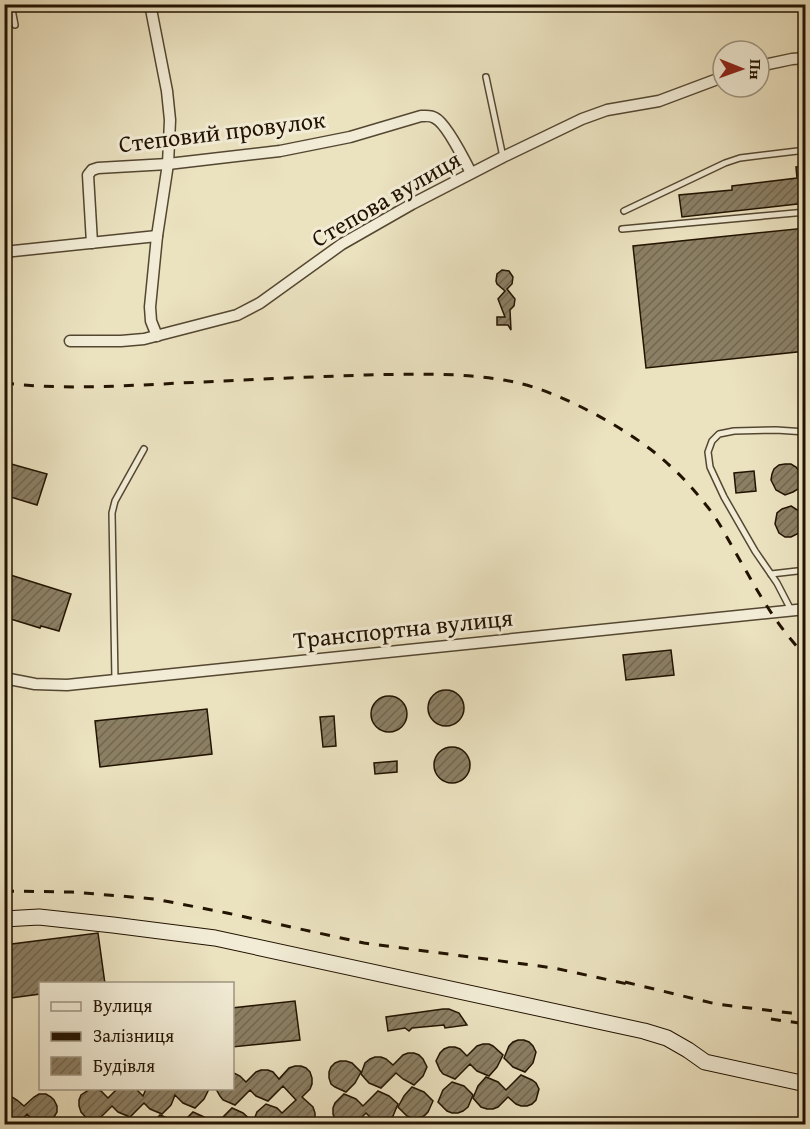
<svg xmlns="http://www.w3.org/2000/svg" width="810" height="1129" viewBox="0 0 810 1129" font-family="'Gentium Book Plus',serif">
  <style>
    .building { fill: url(#building-hatch); stroke: #221301; stroke-width: 1.5 }
    .lines { fill: none; stroke-linecap: round; stroke-linejoin: round }
    .lane-casing { stroke: #544731; stroke-width: 8 }
    .street-casing { stroke: #544731; stroke-width: 13 }
    .secondary-casing { stroke: #221301; stroke-width: 17 }
    .lane { stroke: #f2ecd6; stroke-width: 5 }
    .street { stroke: #f2ecd6; stroke-width: 10 }
    .secondary { stroke: #f2ecd6; stroke-width: 15 }
    .rail { stroke: #221301; stroke-width: 3; stroke-dasharray: 10 10; stroke-linecap: butt }
    .labels { text-anchor: middle; stroke-width: 6; stroke-linejoin: round; paint-order: stroke }
    .street-label { font-size: 24px; fill: #221301; stroke: #f2ecd6 }
  </style>
  <defs>
    <pattern id="building-hatch" width="6" height="6" patternUnits="userSpaceOnUse" patternTransform="scale(1.5)"><rect width="6" height="6" fill="#8b7f64"/><path d="M-1 1l2-2M0 6l6-6M5 7l2-2" fill="none" stroke="#716750"/></pattern>
  </defs>
  <rect width="100%" height="100%" fill="#ebe2c0"/>
  <filter id="stains"><feTurbulence type="fractalNoise" baseFrequency=".00333" numOctaves="4"/><feColorMatrix values="0 0 0 0 .2 0 0 0 0 .09 0 0 0 0 .02 0 0 0 .5 -.17"/></filter>
  <radialGradient id="worn" r=".72"><stop offset=".6" stop-color="#630" stop-opacity="0"/><stop offset="1" stop-color="#630" stop-opacity=".3"/></radialGradient>
  <g class="building">
    <polygon points="806,166 806,203 682,217 679,195 732,190 732,186 797,178 796,167"/>
    <polygon points="806,228 806,351 646,368 633,246"/>
    <polygon points="502,270 509,271 513,277 512,284 507,289 515,299 514,306 510,310 511,330 508,325 497,325 497,317 505,317 498,299 505,291 497,284 496,281 497,274"/>
    <polygon points="4,462 47,474 37,505 4,495"/>
    <polygon points="785,464 791,464 796,467 799,471 801,477 801,483 798,489 793,492 785,495 776,490 771,480 772,474 774,469 779,465"/>
    <polygon points="754,471 756,491 736,493 734,473"/>
    <polygon points="791,506 799,511 803,515 805,521 804,526 801,532 791,537 785,537 779,533 775,524 777,513 782,509"/>
    <polygon points="4,573 71,594 59,631 41,626 40,628 4,617"/>
    <polygon points="671,650 674,675 626,680 623,655"/>
    <circle cx="446" cy="708" r="18"/>
    <circle cx="389" cy="714" r="18"/>
    <polygon points="207,709 212,754 100,767 95,721"/>
    <polygon points="334,716 336,746 323,747 320,717"/>
    <circle cx="452" cy="765" r="18"/>
    <polygon points="397,761 397,772 375,774 374,763"/>
    <polygon points="98,933 105,984 40,984 40,994 4,999 4,945"/>
    <polygon points="295,1001 300,1040 232,1047 232,1008"/>
    <polygon points="443,1009 449,1009 459,1013 467,1025 445,1028 444,1025 412,1028 409,1031 405,1028 388,1031 386,1017"/>
    <polygon points="518,1040 524,1040 529,1042 533,1046 536,1052 533,1063 525,1072 513,1067 504,1058 509,1046 513,1042"/>
    <polygon points="483,1044 489,1044 493,1046 503,1055 497,1067 489,1076 477,1071 470,1064 455,1079 443,1074 440,1070 436,1061 440,1053 444,1049 449,1047 455,1047 460,1049 467,1056 477,1046"/>
    <polygon points="408,1053 414,1053 419,1055 423,1059 427,1067 423,1076 414,1085 403,1079 396,1073 381,1088 369,1083 361,1074 365,1063 370,1059 375,1057 381,1057 386,1059 393,1065 403,1055"/>
    <polygon points="340,1061 346,1061 352,1063 361,1072 355,1083 346,1092 335,1087 331,1084 329,1078 329,1072 331,1067 335,1063"/>
    <polygon points="295,1066 301,1066 306,1068 310,1072 312,1078 312,1084 310,1089 302,1097 313,1107 315,1113 315,1119 312,1125 219,1125 223,1117 232,1108 243,1113 253,1122 257,1112 266,1104 277,1108 282,1113 296,1100 283,1086 268,1101 256,1096 250,1090 235,1105 223,1100 220,1096 216,1089 232,1089 232,1072 240,1076 246,1082 256,1072 261,1070 268,1070 273,1072 279,1079 289,1068"/>
    <polygon points="521,1075 532,1080 536,1083 539,1089 536,1100 532,1104 527,1106 521,1106 516,1104 508,1097 498,1107 493,1109 487,1109 481,1107 473,1098 478,1086 486,1077 498,1082 506,1090"/>
    <polygon points="452,1082 464,1086 473,1095 468,1107 463,1111 458,1113 452,1113 447,1111 438,1102 443,1090"/>
    <polygon points="412,1087 424,1092 433,1101 428,1112 424,1116 418,1118 413,1118 407,1116 398,1107 404,1096"/>
    <polygon points="90,1089 96,1089 101,1091 108,1098 117,1089 136,1089 143,1096 146,1089 209,1089 204,1099 195,1108 183,1103 175,1095 171,1105 162,1114 150,1109 144,1103 130,1117 118,1112 112,1106 93,1125 81,1112 79,1106 79,1100 81,1095"/>
    <polygon points="378,1091 389,1096 398,1104 393,1116 389,1120 384,1122 378,1122 373,1120 366,1113 356,1123 352,1125 343,1125 335,1119 333,1114 333,1108 335,1103 344,1094 356,1099 363,1106"/>
    <polygon points="39,1094 46,1094 51,1097 54,1100 57,1106 57,1112 54,1117 50,1121 45,1123 39,1123 34,1121 27,1114 17,1125 4,1125 4,1097 12,1097 17,1100 24,1106 34,1097"/>
    <polygon points="193,1112 204,1117 213,1125 151,1125 160,1115 181,1124"/>
  </g>
  <g class="lines">
    <g class="lane-casing">
      <g id="lane">
        <polyline points="11,4 15,25"/>
        <polyline points="486,77 503,157"/>
        <polyline points="624,211 725,163 740,158 806,150"/>
        <polyline points="622,229 806,212"/>
        <polyline points="771,574 806,570"/>
        <polyline points="791,610 777,583 755,551 724,497 710,467 708,452 712,441 719,434 734,431 776,430 806,432"/>
        <polyline points="115,680 112,513 115,501 144,449"/>
      </g>
    </g>
    <g class="street-casing">
      <g id="street">
        <polyline points="150,4 167,91 170,120 168,164 157,236 150,307 151,321 157,336"/>
        <polyline points="759,66 792,59 806,58"/>
        <path d="M92 243 88 175 92 170 98 168 168 164 280 151 350 137 421 116C426 116 431 115 435 118 446 123 465 161 471 173"/>
        <polyline points="4,252 157,236"/>
        <polyline points="70,341 121,341 144,339 237,315 260,303 342,244 412,204 503,157 582,119 607,110 659,101 723,77"/>
        <polyline points="4,678 35,684 67,685 806,609"/>
      </g>
    </g>
    <g class="secondary-casing">
      <polyline id="secondary" points="4,919 39,917 113,925 215,938 644,1031 667,1038 688,1050 705,1062 806,1084"/>
    </g>
    <use href="#lane" class="lane"/>
    <use href="#street" class="street"/>
    <use href="#secondary" class="secondary"/>
    <g class="rail">
      <path d="M4 383C64 390 121 386 181 383 242 380 304 377 366 375 415 374 466 372 514 382 560 391 634 432 668 464 682 476 695 491 706 505 717 518 725 534 733 548 755 586 774 624 806 656"/>
      <polyline points="4,891 72,892 155,899 227,913 364,943 554,968 632,985"/>
      <polyline points="625,982 716,1004 791,1013 806,1013"/>
      <polyline points="771,1019 806,1024"/>
    </g>
  </g>
  <g class="labels">
    <g class="street-label">
      <text transform="translate(222 132) rotate(-7)" y="8">Степовий провулок</text>
      <text transform="translate(386 199) rotate(-30)" y="8">Степова вулиця</text>
      <text transform="translate(403 629) rotate(-6)" y="8">Транспортна вулиця</text>
    </g>
  </g>
  <rect width="810" height="1129" fill="none" stroke="#ebe2c0" stroke-width="24"/>
  <rect x="6" y="6" width="798" height="1117" fill="none" stroke="#221301" stroke-width="3"/>
  <rect x="12" y="12" width="786" height="1105" fill="none" stroke="#221301" stroke-width="1.5"/>
  <rect x="39" y="982" width="195" height="108" fill="#f2ecd6" stroke="#9f9581" stroke-width="1.5"/>
  <rect x="51" y="1002" width="30" height="9" fill="#f2ecd6" stroke="#9f9581" stroke-width="1.5"/>
  <text x="93" y="1012" font-size="18" fill="#221301">Вулиця</text>
  <rect x="51" y="1032" width="30" height="9" fill="#221301" stroke="#9f9581" stroke-width="1.5"/>
  <text x="93" y="1042" font-size="18" fill="#221301">Залізниця</text>
  <rect x="51" y="1057" width="30" height="18" fill="url(#building-hatch)" stroke="#9f9581" stroke-width="1.5"/>
  <text x="93" y="1072" font-size="18" fill="#221301">Будівля</text>
  <g transform="translate(741 69) rotate(91)"><circle r="28" fill="#f2ecd6" stroke="#9f9581" stroke-width="1.5"/>
  <path d="M0-4.5L10 22L0 15L-10 22Z" fill="#8f2418"/>
  <text y="-9" font-size="16" font-weight="bold" text-anchor="middle" fill="#221301">Пн</text>
  </g>
  <rect width="100%" height="100%" filter="url(#stains)"/>
  <rect width="100%" height="100%" fill="url(#worn)"/>
</svg>
